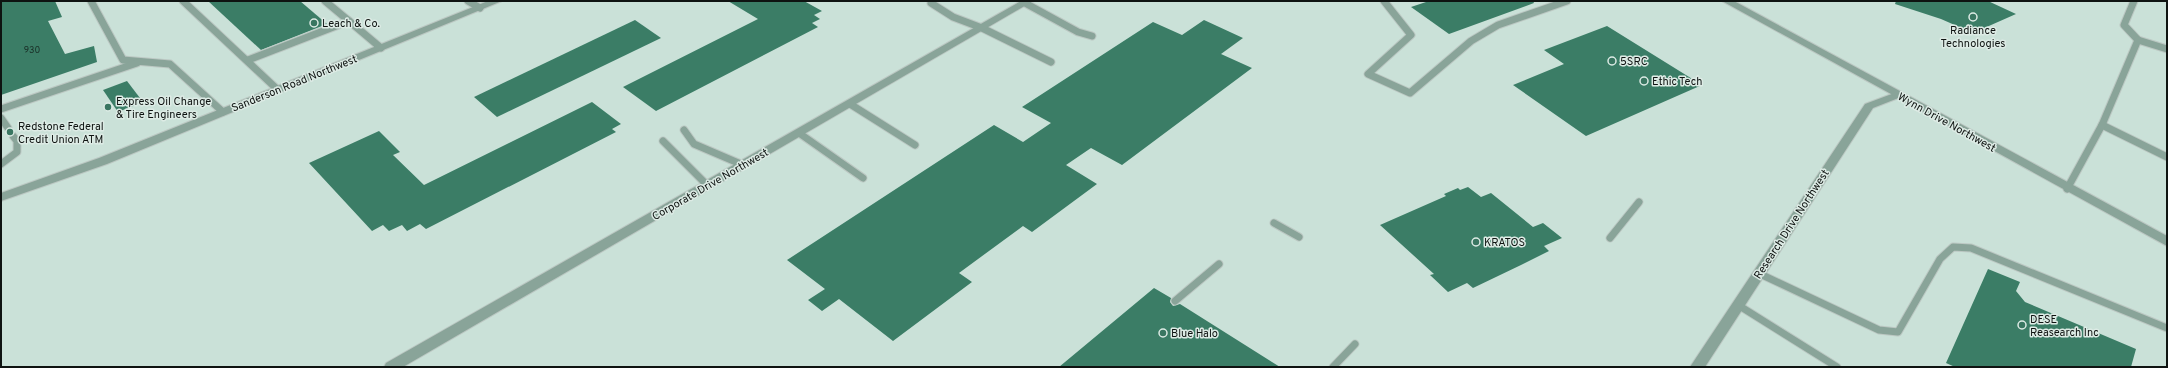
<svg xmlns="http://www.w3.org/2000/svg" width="2168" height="368" viewBox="0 0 2168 368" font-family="Overpass,sans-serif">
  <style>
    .built { fill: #cae1d8 }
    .building { fill: #3b7d66 }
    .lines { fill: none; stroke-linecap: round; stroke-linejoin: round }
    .service-casing { stroke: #bcc8c3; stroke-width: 9 }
    .minor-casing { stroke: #bcc8c3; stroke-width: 2 }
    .tertiary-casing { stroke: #bcc8c3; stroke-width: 2 }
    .service { stroke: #89a499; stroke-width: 7 }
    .minor { fill: #89a499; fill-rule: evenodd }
    .tertiary { fill: #89a499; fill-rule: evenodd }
    .poi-dot { fill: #397661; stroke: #ddebe5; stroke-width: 1.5 }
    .labels { text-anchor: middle; stroke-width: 3; stroke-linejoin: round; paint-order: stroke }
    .number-label { font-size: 9px; fill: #192e26 }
    .poi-label { font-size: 11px; fill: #0e1311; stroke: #ddebe5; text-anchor: start }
    .street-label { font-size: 11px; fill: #0e1311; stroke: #ddebe5 }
  </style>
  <rect width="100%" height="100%" fill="#ddebe5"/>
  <rect class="built" x="1" y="1" width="2166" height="366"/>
  <g class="building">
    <polygon points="1,1 55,1 62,17 48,21 65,54 94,46 97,62 1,95"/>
    <polygon points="208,1 300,1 327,24 261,50"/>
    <polygon points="728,1 804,1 822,11 814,15 820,19 812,23 818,27 656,111 623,87 758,19"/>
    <polygon points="1429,1 1533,1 1534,3 1449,34 1411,7"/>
    <polygon points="1896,1 1988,1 2016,14 1973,33 1941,19 1895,4"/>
    <polygon points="635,20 661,38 497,117 474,97"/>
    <polygon points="1204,20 1243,38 1221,54 1252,68 1122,165 1091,148 1066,165 1097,184 1032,232 1023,226 959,273 972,282 893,341 839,299 822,311 808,300 825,289 787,260 994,125 1023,142 1051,123 1022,107 1153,22 1182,35"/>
    <polygon points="1607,26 1702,85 1586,136 1513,85 1564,64 1544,50"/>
    <polygon points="127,81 143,102 118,112 103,90"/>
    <polygon points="592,102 621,124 612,129 616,132 426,229 420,224 407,231 402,225 389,231 383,225 372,231 309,163 379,131 400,152 393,155 424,185"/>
    <polygon points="1468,187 1481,197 1491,193 1533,227 1543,223 1562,238 1544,246 1549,251 1521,265 1473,288 1467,283 1448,292 1430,275 1434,274 1380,225 1446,196 1444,194 1458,188 1460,190"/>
    <polygon points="1988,269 2020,282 2016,291 2025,302 2136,349 2131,367 1955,367 1946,363"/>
    <polygon points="1154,288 1171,298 1170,302 1173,306 1180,304 1280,367 1059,367"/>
  </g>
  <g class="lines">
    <g class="service-casing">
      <g id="service">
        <polyline points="91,1 123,60 170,64 223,112"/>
        <polyline points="183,1 278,90"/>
        <polyline points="325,1 349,21"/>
        <polyline points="468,1 480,8"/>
        <polyline points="932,1 931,3 953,17 982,28 1051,62"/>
        <polyline points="1384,1 1411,35 1368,74 1410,93 1471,41 1498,25 1567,1"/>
        <polyline points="2134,1 2124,25 2138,40"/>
        <polyline points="1025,3 1078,32 1092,36"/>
        <polyline points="248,60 349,21 381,48"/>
        <polyline points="850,104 915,145"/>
        <polyline points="1,109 137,63"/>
        <polyline points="1,118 8,128"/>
        <polyline points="2102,125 2167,157"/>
        <polyline points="684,130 694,144 743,165"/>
        <polyline points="799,133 863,178"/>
        <polyline points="663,141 707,185"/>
        <polyline points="1,164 17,152 17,141 13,136"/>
        <polyline points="2067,189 2102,125 2138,40 2167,49"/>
        <polyline points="1274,223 1299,237"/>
        <polyline points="1610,238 1639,202"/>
        <polyline points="1758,273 1879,330 1898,332 1940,259 1953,247 1971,248 2167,328"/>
        <polyline points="1175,301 1219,264"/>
        <polyline points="1738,305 1837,367"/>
        <polyline points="1333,367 1355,344"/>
      </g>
    </g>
    <g class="minor-casing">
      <g id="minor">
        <polygon points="488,1 502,1 107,164 1,201 1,193 99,158"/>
        <polygon points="1021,1 1033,1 403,367 384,367 386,363"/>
        <polygon points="1897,92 1901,93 1902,95 1901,97 1873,108 1705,367 1690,367 1865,104"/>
      </g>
    </g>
    <g class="tertiary-casing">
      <polygon id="tertiary" points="1722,1 1734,1 2167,236 2167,246"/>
    </g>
    <use href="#service" class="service"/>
    <use href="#minor" class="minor"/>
    <use href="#tertiary" class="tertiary"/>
  </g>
  <g class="poi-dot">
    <circle cx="1973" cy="17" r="4"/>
    <circle cx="314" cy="23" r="4"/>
    <circle cx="1612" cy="61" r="4"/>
    <circle cx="1644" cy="81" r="4"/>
    <circle cx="108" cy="107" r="4"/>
    <circle cx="10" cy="132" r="4"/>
    <circle cx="1476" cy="242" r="4"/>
    <circle cx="2022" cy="325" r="4"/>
    <circle cx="1163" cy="333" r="4"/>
  </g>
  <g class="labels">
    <g class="number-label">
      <text x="32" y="53">930</text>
    </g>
    <g class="poi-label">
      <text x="322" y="27">Leach &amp; Co.</text>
      <text x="1973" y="34" text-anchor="middle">Radiance<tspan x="1973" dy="13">Technologies</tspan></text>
      <text x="1620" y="65">5SRC</text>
      <text x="1652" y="85">Ethic Tech</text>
      <text x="116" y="105">Express Oil Change<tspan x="116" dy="13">&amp; Tire Engineers</tspan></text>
      <text x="18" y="130">Redstone Federal<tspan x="18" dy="13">Credit Union ATM</tspan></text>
      <text x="1484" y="246">KRATOS</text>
      <text x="2030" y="323">DESE<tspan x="2030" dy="13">Reasearch Inc</tspan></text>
      <text x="1171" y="337">Blue Halo</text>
    </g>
    <g class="street-label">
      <text transform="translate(294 83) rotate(-22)" y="4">Sanderson Road Northwest</text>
      <text transform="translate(1947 122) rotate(29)" y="4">Wynn Drive Northwest</text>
      <text transform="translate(710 184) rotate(-30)" y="4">Corporate Drive Northwest</text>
      <text transform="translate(1791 224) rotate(-57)" y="4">Research Drive Northwest</text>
    </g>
  </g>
  <rect width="2168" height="368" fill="none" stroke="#0e1311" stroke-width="4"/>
</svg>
